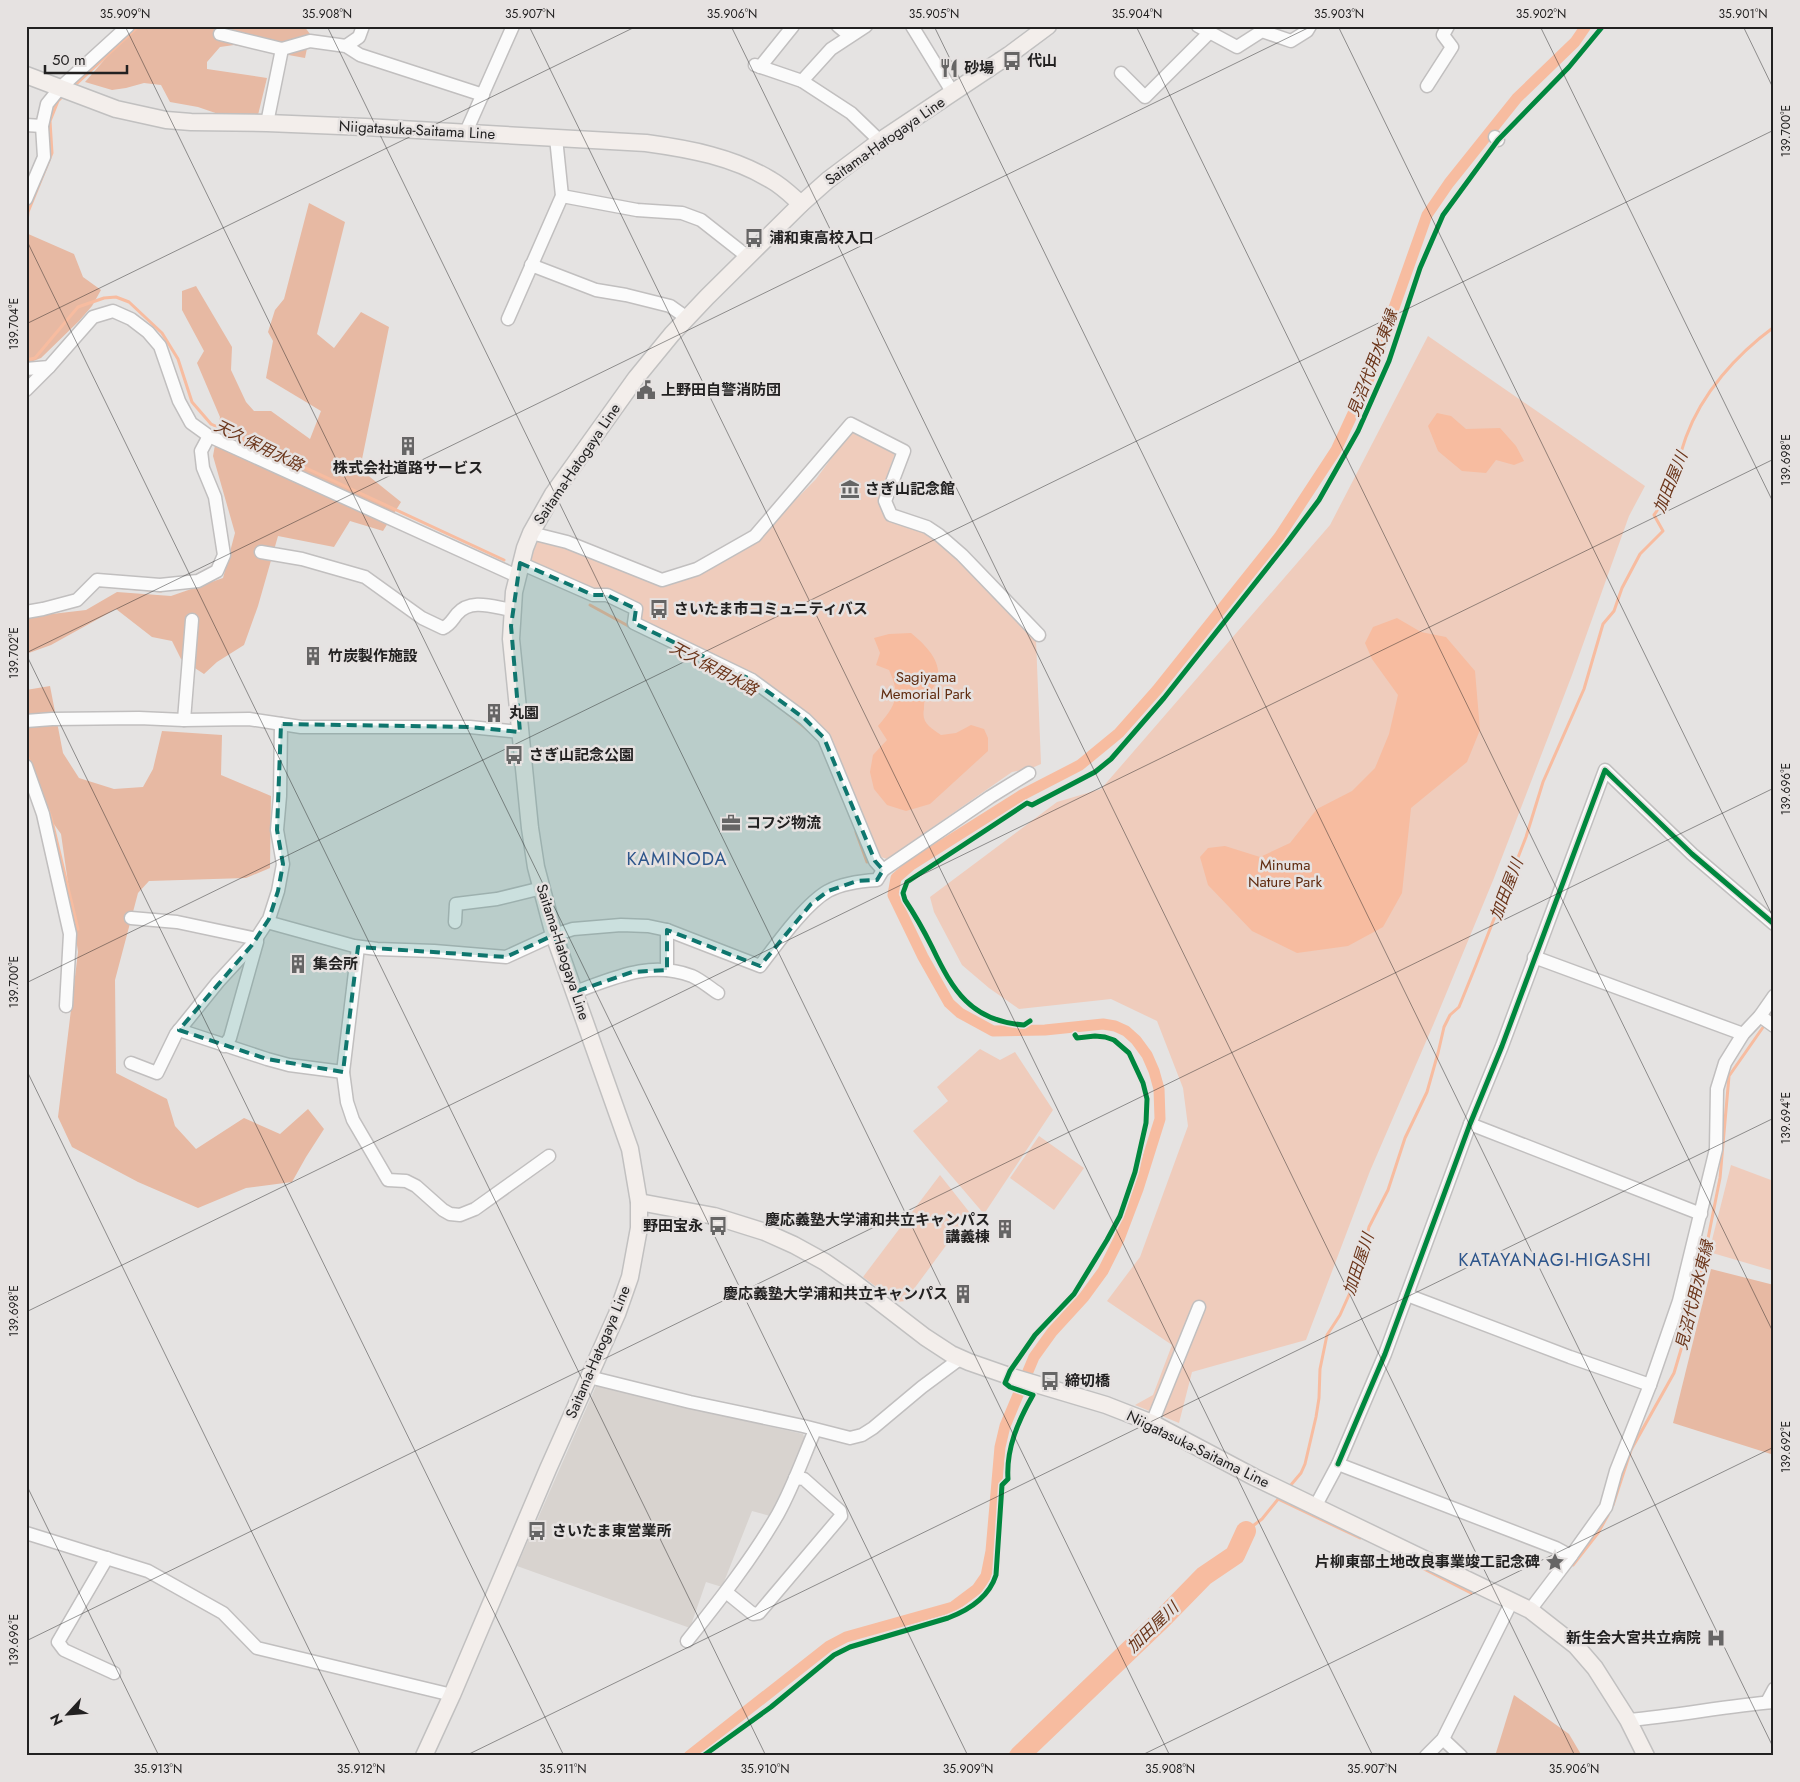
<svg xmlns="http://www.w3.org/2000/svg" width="1800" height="1782" viewBox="0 0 1800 1782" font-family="Jost,'Noto Sans JP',sans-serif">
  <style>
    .built { fill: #d8d3cf }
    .green { fill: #efccbc }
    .forest { fill: #e7b9a3 }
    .water { fill: #f7bca0 }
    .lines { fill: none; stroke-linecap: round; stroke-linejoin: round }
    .stream { stroke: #f7bca0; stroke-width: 3 }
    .canal { stroke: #f7bca0; stroke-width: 11 }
    .river { stroke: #f7bca0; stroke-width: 20 }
    .minor-casing { stroke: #c1bfbf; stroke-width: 15 }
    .major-casing { stroke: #c1c0c0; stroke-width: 19 }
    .minor { stroke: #fbfbfb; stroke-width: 12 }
    .major { stroke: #f3eeeb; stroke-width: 16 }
    .cycleway-casing { stroke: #e6e2e1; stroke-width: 8 }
    .cycleway { stroke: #00873e; stroke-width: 5 }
    .marked { fill: #0f766e; fill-opacity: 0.2; stroke: #0f766e; stroke-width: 4; stroke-dasharray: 10 6; stroke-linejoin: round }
    .ticks { fill: none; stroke: #222121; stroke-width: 1; stroke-opacity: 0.45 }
    .labels { text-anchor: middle; stroke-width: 5; stroke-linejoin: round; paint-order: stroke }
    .poi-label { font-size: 15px; font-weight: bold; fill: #222121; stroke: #e6e2e1; text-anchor: start }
    .street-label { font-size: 15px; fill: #222121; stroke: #e6e2e1 }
    .park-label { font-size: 15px; fill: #602c10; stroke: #e6e2e1 }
    .water-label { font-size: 16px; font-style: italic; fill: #6b351a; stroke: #e6e2e1 }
    .quarter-label { font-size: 18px; letter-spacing: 1px; fill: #2d558b; stroke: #e6e2e1 }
    .neatline { fill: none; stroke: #222121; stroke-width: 2 }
    .ticks-label { font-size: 12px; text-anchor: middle; fill: #222121 }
  </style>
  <rect width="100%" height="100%" fill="#e5e3e2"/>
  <polygon class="built" points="597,1384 687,1408 803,1434 805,1439 793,1469 770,1516 752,1511 722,1587 706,1582 690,1628 517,1566"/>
  <g class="green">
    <polygon points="1428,336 1645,486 1629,516 1572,675 1494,878 1434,1023 1370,1171 1306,1340 1192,1372 1179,1423 1135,1405 1153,1395 1172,1345 1107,1301 1140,1257 1188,1126 1183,1088 1157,1021 1111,999 1019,1009 989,988 962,965 934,912 930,897 1057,802 1101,789 1330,525"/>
    <polygon points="852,430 895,453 879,500 886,517 927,533 954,551 1036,640 1041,764 1032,768 1012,772 887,859 878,856 824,733 762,679 702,653 644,625 638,607 580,585 530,564 534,540 567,547 659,586 757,539 816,479"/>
    <polygon points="980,1049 1000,1060 1015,1052 1053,1110 984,1214 913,1131 948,1101 937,1087"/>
    <polygon points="1039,1136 1084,1168 1054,1210 1010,1178"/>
    <polygon points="1731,1165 1771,1180 1774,1171 1774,1271 1709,1252"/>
    <polygon points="940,1175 970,1213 905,1301 897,1302 863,1277"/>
  </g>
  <g class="forest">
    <polygon points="134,26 304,26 310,34 305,58 234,45 220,47 207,62 207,69 267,78 258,115 230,118 198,107 170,102 161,85 144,83 126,88 112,90 85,82"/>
    <polygon points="309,203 345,222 317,334 334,348 361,312 389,327 360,469 401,502 383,531 350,521 334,547 278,536 258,606 244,645 217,662 204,674 181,659 172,641 152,637 116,609 51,645 26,654 26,617 86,610 117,592 171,596 223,578 235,533 213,456 220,417 197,363 204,351 182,310 182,291 196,286 232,347 231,370 246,402 254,411 271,411 310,439 321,411 266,378 273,341 268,332 275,310 284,299"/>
    <polygon points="26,233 74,254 83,277 101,290 92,306 79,321 41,358 26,364"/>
    <polygon points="50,686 63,753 79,778 114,789 143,787 153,769 162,731 222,735 221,775 271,796 270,868 246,878 149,881 138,893 115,980 116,1073 167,1099 175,1126 196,1149 244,1118 280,1134 308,1109 324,1129 306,1157 292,1182 246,1188 198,1208 138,1182 72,1147 58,1117 78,952 61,834 26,785 26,690"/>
    <polygon points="1711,1269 1774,1285 1774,1455 1673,1423"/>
    <polygon points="1514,1695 1569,1734 1582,1756 1495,1756"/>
  </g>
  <g class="water">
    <polygon points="1437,413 1451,416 1466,429 1500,428 1516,446 1524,461 1514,465 1496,460 1486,473 1462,471 1438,451 1428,426"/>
    <polygon points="1397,618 1421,632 1446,637 1475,671 1480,730 1467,762 1411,808 1402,893 1383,927 1348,946 1297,953 1252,931 1208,885 1200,857 1208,848 1225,846 1260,857 1290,843 1317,809 1352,791 1375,768 1389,734 1398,695 1372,659 1365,643 1373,627"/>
    <path d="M911 633C923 643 941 659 938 678 936 686 930 690 926 697 924 700 924 705 924 709 921 723 931 728 941 735L956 733 971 725 984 729 988 738V751L930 804 906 811 887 805 874 789 870 772 873 755 887 740 878 726C896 705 901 696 889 670L876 665 880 653 874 638 889 634Z"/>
  </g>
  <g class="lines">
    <g class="stream">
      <polyline points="72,88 139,26"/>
      <polyline points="26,234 28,212 52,153 50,121 58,101 64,95"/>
      <polyline points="26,360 35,358 78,307 104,298 116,297 129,302 162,333 178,359 192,402 211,424 504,560"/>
      <polyline points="115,587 161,591"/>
      <polyline points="590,605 632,628"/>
      <polyline points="786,712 808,730"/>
      <polyline points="26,752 30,763"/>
      <polyline points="48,809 51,817 78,929"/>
      <polyline points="856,832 867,862"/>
      <path d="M1290 1486 1301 1473 1305 1464 1316 1417 1319 1398 1320 1369 1327 1335 1340 1315 1357 1277 1369 1227 1388 1190 1405 1138 1427 1092 1438 1053 1444 1027 1450 1015 1459 1007 1476 965 1526 837 1543 782 1584 689 1603 624 1614 611 1622 588 1640 554 1663 531 1654 515C1672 490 1676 466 1686 437 1702 393 1736 355 1774 327"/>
      <polyline points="1278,1499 1360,1538"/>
      <polyline points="1613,1505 1631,1450 1674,1373 1696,1299 1720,1178 1729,1076 1766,1023"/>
      <polyline points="1246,1531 1262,1519 1279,1498"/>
      <polyline points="1573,1565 1598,1533 1608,1515"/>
      <polyline points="1420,1567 1471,1593"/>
    </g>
    <polyline class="canal" points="689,1756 829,1646 846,1637 953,1607 977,1589 986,1576 991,1551 1000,1447 1005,1426 1034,1357 1052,1332 1084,1297 1103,1271 1119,1239 1138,1189 1160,1119 1159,1089 1154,1071 1147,1055 1136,1040 1126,1031 1115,1026 1103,1024 1045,1030 993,1031 960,1013 949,1003 923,957 893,895 896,878 911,865 1022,795 1080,765 1119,733 1157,690 1279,537 1336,450 1368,381 1427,215 1449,183 1517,98 1575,42 1586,26"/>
    <polyline class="river" points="1019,1756 1162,1619 1204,1576 1235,1555 1246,1531"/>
    <g class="minor-casing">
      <g id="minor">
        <polyline points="838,26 850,36"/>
        <polyline points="912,26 953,93"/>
        <polyline points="1198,26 1237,47 1262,31 1291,41 1307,31 1310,26"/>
        <polyline points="220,34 282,49 310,41 346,46 360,55 483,95"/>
        <polyline points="346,46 359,37 363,26"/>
        <polyline points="755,65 802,81 851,113 880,141"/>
        <polyline points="760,67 793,26"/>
        <polyline points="1121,73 1145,97 1209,33"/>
        <polyline points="802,81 831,49 866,26"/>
        <polyline points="1427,86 1452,47 1443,35 1448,26"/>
        <polyline points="267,123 282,49"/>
        <polyline points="26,125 42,126"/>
        <polyline points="466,132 513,26"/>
        <polyline points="1495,137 1498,140"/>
        <polyline points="562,196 637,210 682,213 701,220 748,257"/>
        <polyline points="26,199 44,157 42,126 47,104 60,88 128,26"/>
        <polyline points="531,265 596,290 626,295 670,306 687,318"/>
        <polyline points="508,319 562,196 556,138"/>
        <polyline points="26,369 49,367 93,317 113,311 131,319 148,332 160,346 179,401 191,423 209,436 517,576"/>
        <polyline points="26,390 49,367"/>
        <polyline points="531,533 567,542 662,580 697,569 755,536 851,424 904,451 885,501 891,515 927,527 939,535 962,555 1039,635"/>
        <path d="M261 552 302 559 365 577 422 618 443 628C450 625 452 620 457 614 471 598 493 607 512 610"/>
        <polyline points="520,563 593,595 607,595 636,609 634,623 752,680 805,719 824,738 875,861 883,870 990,797 1029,773"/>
        <polyline points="26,612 43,609 77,600 97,580 160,585 198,581 217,571 224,555 215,497 203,468 201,451 209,436"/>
        <polyline points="184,720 192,620"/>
        <polyline points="26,721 52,719 139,718 184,720 249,719 301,727 470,727 520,732"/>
        <polyline points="26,766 43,814 70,934 66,1006"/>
        <polyline points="131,918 177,922 257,939"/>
        <path d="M267 922 354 946 377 949 434 951 506 957 554 935 573 929 621 925 648 926 667 930 760 966C777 944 805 904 828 891 843 883 860 881 877 880L883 870"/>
        <polyline points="455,922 456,904 497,899 542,888"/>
        <polyline points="667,930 667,970"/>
        <polyline points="358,947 343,1072 347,1102 353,1120 388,1180 406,1181 416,1186 443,1210 450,1214 460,1215 475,1209 549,1156"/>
        <polyline points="1534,957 1743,1034"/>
        <path d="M575 992C614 978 650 960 692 976 701 980 710 988 718 993"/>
        <polyline points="1760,1016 1774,1026"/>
        <polyline points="179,1030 267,1059 289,1065 343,1072"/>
        <polyline points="224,1046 230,1038 257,942"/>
        <polyline points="131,1063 157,1073 176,1034 218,982 252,945 269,919 278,891 283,864 277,830 280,796 281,724"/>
        <polyline points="1470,1124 1701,1214"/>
        <polyline points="1407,1295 1570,1357 1650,1385"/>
        <polyline points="589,1377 690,1402 803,1426 850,1438 862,1435 873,1428 922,1387 961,1358"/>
        <polyline points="1152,1423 1199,1307"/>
        <polyline points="1338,1464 1385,1354 1470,1124 1502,1046 1605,770 1692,854 1774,924"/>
        <polyline points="1315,1507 1338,1464 1556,1548 1571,1556"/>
        <polyline points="26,1533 148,1571 223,1613 257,1648 452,1695"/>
        <polyline points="107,1558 58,1642 64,1650 114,1673"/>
        <polyline points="726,1592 753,1614 759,1613 841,1516 840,1511 804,1479 795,1478"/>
        <polyline points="1530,1610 1571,1556 1606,1507 1616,1471 1650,1385 1679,1301 1716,1149 1717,1089 1725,1063 1743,1034 1760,1016 1774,996"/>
        <path d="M687 1641C719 1601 752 1559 778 1514 793 1487 803 1458 815 1430"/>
        <polyline points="1767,1702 1774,1689"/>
        <path d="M1628 1720C1677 1716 1725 1706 1774 1702"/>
        <polyline points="1443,1739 1461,1756"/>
        <polyline points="1426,1756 1443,1739 1512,1601"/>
      </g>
    </g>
    <g class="major-casing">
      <g id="major">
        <path d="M26 75 116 109 166 120 191 122 267 123 365 127 646 143C690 149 733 157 771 180 782 186 792 196 801 204"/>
        <polyline points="639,1202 714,1216 765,1232 794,1245 825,1262 851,1280 925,1337 951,1354 969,1362 1012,1377 1106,1405 1152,1423 1254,1477 1530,1610 1576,1646 1595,1668 1628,1720 1646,1756"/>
        <polyline points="424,1756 452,1695 548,1469 617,1314 630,1277 639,1228 639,1202 630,1149 554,935 536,867 530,828 511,639 514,592 525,548 531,533 553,494 636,378 672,334 707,297 801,204 828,180 880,141 1009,55 1048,26"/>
      </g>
    </g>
    <use href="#minor" class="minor"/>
    <use href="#major" class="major"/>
    <g class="cycleway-casing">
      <g id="cycleway">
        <path d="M1030 1021 1024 1025C971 1021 953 991 932 947 924 931 915 915 905 900L903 893 907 882 1027 803 1032 805 1095 772 1111 759 1164 698 1286 544 1319 500 1358 431 1389 361 1420 268 1443 215 1498 140 1569 67 1603 26"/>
        <polyline points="1338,1464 1385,1354 1470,1124 1502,1046 1605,770 1692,854 1774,924"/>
        <path d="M703 1756 771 1707 834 1655 850 1647 948 1618C969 1610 989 1597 996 1575L1002 1485 1008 1479C1006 1449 1018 1421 1033 1395L1010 1387 1005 1383 1010 1371 1035 1335 1074 1294 1107 1240 1120 1216 1135 1172 1146 1123 1147 1099 1143 1083 1129 1053 1114 1040 1105 1037 1095 1036 1077 1038 1075 1035"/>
      </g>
    </g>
    <use href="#cycleway" class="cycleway"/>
  </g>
  <path class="marked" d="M520 563 593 595H607L636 609 634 623 752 680 805 719 824 738 875 861 883 870 877 880 857 881 828 891 811 904 760 966 667 930V970L632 972 575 992 554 935 506 957 358 947 343 1072 267 1059 179 1030 252 945 269 919 278 891 283 864 277 830 281 724 470 727 520 732 511 626Z"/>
  <path class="ticks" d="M125 26 968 1756M327 26 1170 1756M529 26 1373 1756M731 26 1575 1756M934 26 1774 1749M1136 26 1774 1334M1338 26 1774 919M1540 26 1774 504M1743 26 1774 90M26 239 766 1756M26 324 637 26M26 653 1312 26M26 654 564 1756M26 983 1774 130M26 1069 361 1756M26 1312 1774 459M26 1484 159 1756M26 1641 1774 788M465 1756 1774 1118M1140 1756 1774 1447"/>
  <defs>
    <g id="bus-bare" transform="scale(1.5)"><path d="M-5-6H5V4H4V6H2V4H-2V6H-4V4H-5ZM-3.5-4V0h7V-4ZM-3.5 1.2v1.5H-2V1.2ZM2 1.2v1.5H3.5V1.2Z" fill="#666565" stroke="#e6e2e1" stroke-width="2.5" paint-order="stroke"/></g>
    <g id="restaurant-bare" transform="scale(1.5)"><path d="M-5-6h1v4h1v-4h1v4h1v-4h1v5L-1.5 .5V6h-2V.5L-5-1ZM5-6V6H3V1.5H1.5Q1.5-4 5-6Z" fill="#666565" stroke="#e6e2e1" stroke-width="2.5" paint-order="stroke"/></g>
    <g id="civic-bare" transform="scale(1.5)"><path d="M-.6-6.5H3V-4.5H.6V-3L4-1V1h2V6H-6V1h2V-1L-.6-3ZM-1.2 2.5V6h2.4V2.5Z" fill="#666565" stroke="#e6e2e1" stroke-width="2.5" paint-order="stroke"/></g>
    <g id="building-bare" transform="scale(1.5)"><path d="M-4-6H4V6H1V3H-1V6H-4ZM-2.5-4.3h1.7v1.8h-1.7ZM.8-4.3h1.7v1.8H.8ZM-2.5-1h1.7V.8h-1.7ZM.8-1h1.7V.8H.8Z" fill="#666565" stroke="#e6e2e1" stroke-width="2.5" paint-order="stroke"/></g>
    <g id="museum-bare" transform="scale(1.5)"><path d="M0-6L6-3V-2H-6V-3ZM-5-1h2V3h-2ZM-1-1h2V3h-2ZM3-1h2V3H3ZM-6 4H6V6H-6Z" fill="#666565" stroke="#e6e2e1" stroke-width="2.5" paint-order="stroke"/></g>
    <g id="office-bare" transform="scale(1.5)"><path d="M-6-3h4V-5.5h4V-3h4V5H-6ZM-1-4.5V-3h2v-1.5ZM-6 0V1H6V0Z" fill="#666565" stroke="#e6e2e1" stroke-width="2.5" paint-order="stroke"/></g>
    <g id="sight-bare" transform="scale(1.5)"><path d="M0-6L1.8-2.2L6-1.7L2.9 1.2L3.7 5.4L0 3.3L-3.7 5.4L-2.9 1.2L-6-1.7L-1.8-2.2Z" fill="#666565" stroke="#e6e2e1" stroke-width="2.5" paint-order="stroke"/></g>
    <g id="hospital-bare" transform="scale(1.5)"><path d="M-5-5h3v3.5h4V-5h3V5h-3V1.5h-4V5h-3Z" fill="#666565" stroke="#e6e2e1" stroke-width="2.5" paint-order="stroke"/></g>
  </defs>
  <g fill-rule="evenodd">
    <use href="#bus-bare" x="1012" y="61"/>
    <use href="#restaurant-bare" x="949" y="68"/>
    <use href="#bus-bare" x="754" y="238"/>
    <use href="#civic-bare" x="646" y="390"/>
    <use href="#building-bare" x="408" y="446"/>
    <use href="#museum-bare" x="850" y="489"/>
    <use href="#bus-bare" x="659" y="609"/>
    <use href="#building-bare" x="313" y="656"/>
    <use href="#building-bare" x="494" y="713"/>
    <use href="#bus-bare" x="514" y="755"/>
    <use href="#office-bare" x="731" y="823"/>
    <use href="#building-bare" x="298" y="964"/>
    <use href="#bus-bare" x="718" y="1226"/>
    <use href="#building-bare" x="1005" y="1229"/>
    <use href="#building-bare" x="963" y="1294"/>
    <use href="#bus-bare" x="1050" y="1381"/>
    <use href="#bus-bare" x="537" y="1531"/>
    <use href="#sight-bare" x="1555" y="1562"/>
    <use href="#hospital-bare" x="1716" y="1638"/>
  </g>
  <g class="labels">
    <g class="poi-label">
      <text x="1027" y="66">代山</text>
      <text x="964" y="73">砂場</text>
      <text x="769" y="243">浦和東高校入口</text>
      <text x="661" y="395">上野田自警消防団</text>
      <text x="408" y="473" text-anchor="middle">株式会社道路サービス</text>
      <text x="865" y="494">さぎ山記念館</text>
      <text x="674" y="614">さいたま市コミュニティバス</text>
      <text x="328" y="661">竹炭製作施設</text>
      <text x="509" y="718">丸園</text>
      <text x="529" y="760">さぎ山記念公園</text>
      <text x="746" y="828">コフジ物流</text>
      <text x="313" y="969">集会所</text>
      <text x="990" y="1225" text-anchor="end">慶応義塾大学浦和共立キャンパス<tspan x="990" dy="17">講義棟</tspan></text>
      <text x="703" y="1231" text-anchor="end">野田宝永</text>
      <text x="948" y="1299" text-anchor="end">慶応義塾大学浦和共立キャンパス</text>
      <text x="1065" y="1386">締切橋</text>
      <text x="552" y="1536">さいたま東営業所</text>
      <text x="1540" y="1567" text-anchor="end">片柳東部土地改良事業竣工記念碑</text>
      <text x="1701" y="1643" text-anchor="end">新生会大宮共立病院</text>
    </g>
    <g class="street-label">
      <text transform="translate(417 130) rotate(3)" y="5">Niigatasuka-Saitama Line</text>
      <text transform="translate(885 141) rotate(-35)" y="5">Saitama-Hatogaya Line</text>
      <text transform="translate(577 464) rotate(-56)" y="5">Saitama-Hatogaya Line</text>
      <text transform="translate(563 952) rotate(72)" y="5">Saitama-Hatogaya Line</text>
      <text transform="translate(598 1352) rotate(-67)" y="5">Saitama-Hatogaya Line</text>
      <text transform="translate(1198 1449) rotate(26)" y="5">Niigatasuka-Saitama Line</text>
    </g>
    <g class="park-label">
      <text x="926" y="682">Sagiyama<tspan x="926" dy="17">Memorial Park</tspan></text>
      <text x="1285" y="870">Minuma<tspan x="1285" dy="17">Nature Park</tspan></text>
    </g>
    <g class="water-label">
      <text transform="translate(1372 363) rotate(-69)" y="6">見沼代用水東縁</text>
      <text transform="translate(259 445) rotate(26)" y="6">天久保用水路</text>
      <text transform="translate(1670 482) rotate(-68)" y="6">加田屋川</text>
      <text transform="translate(714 668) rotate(28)" y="6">天久保用水路</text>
      <text transform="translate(1506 889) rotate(-69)" y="6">加田屋川</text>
      <text transform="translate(1358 1264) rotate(-72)" y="6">加田屋川</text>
      <text transform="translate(1694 1295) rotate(-76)" y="6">見沼代用水東縁</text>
      <text transform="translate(1152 1627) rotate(-44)" y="6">加田屋川</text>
    </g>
    <g class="quarter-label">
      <text x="677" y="865">KAMINODA</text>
      <text x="1555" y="1266">KATAYANAGI-HIGASHI</text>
    </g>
  </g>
  <rect width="1800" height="1782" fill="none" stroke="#e6e2e1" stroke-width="55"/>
  <g transform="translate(68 1714) rotate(244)" stroke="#e6e2e1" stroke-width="4" paint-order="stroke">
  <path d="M0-4L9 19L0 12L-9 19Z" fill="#222121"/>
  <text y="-8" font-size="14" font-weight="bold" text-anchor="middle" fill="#222121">N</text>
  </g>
  <path d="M45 65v8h82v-8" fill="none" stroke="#222121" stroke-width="2.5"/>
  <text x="52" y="65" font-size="15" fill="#222121" stroke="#e6e2e1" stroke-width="4" paint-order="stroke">50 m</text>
  <rect x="28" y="28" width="1744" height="1726" class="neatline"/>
  <g class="ticks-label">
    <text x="125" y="18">35.909°N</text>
    <text x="327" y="18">35.908°N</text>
    <text x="530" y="18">35.907°N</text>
    <text x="732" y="18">35.906°N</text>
    <text x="934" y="18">35.905°N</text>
    <text x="1137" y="18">35.904°N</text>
    <text x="1339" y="18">35.903°N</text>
    <text x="1541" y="18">35.902°N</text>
    <text x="1743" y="18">35.901°N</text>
    <text transform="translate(1786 131) rotate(-90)" y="4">139.700°E</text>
    <text transform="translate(14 324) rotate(-90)" y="4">139.704°E</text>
    <text transform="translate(1786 460) rotate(-90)" y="4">139.698°E</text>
    <text transform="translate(14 653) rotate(-90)" y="4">139.702°E</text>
    <text transform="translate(1786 789) rotate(-90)" y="4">139.696°E</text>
    <text transform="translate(14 982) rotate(-90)" y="4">139.700°E</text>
    <text transform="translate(1786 1118) rotate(-90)" y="4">139.694°E</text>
    <text transform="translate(14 1311) rotate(-90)" y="4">139.698°E</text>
    <text transform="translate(1786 1447) rotate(-90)" y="4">139.692°E</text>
    <text transform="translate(14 1640) rotate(-90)" y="4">139.696°E</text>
    <text x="158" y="1773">35.913°N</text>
    <text x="361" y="1773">35.912°N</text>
    <text x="563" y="1773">35.911°N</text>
    <text x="765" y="1773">35.910°N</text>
    <text x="968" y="1773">35.909°N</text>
    <text x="1170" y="1773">35.908°N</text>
    <text x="1372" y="1773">35.907°N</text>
    <text x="1574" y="1773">35.906°N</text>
  </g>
</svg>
